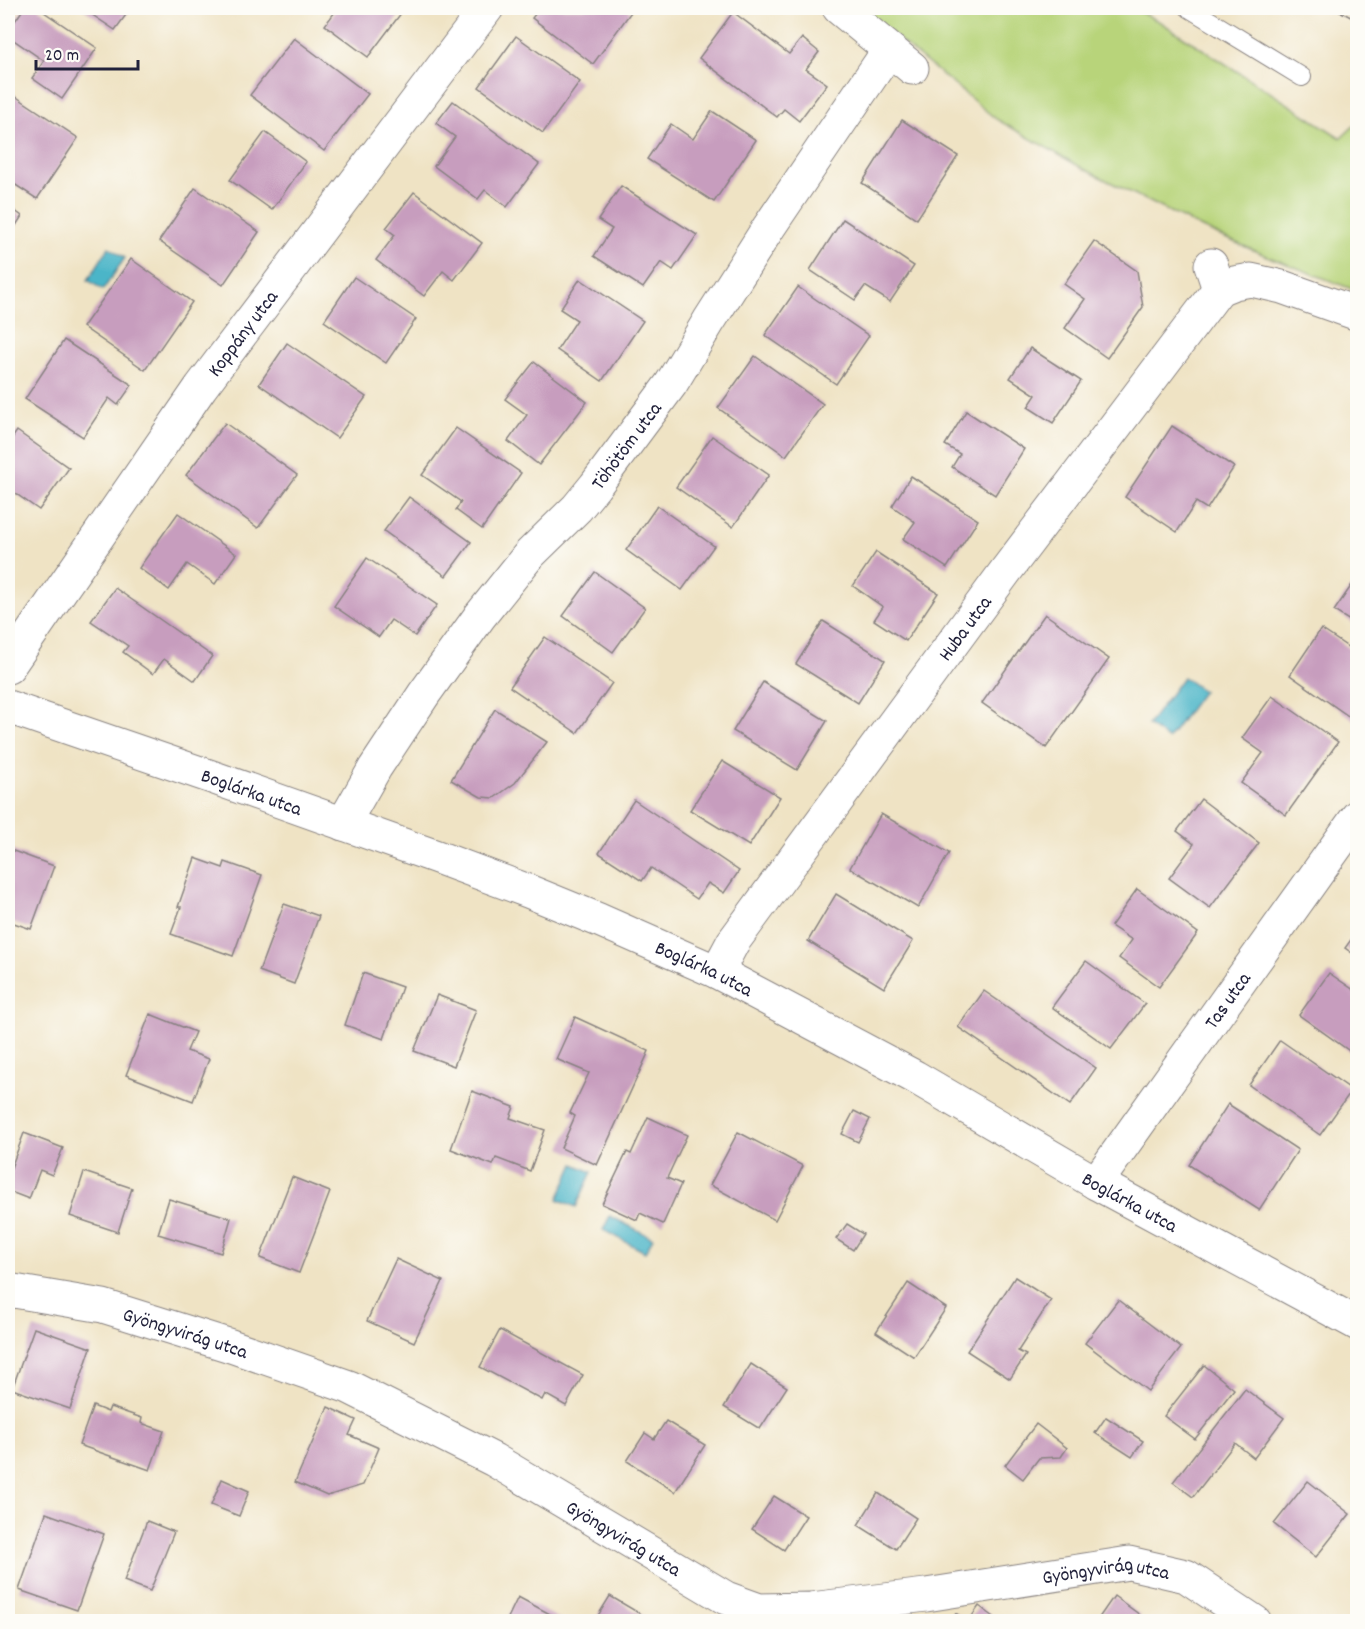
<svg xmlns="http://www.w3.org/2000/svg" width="1365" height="1629" viewBox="0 0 1365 1629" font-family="Dekko,sans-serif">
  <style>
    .green { fill: #b8d47a; stroke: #6d7b5a; stroke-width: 1.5 }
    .water { fill: #4bb5c8; stroke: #366c82; stroke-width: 1.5 }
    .building { fill: #c79dbe }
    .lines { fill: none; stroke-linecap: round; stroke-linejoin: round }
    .service-casing { stroke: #888280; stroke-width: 20 }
    .minor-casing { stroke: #888280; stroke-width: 35 }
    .service { stroke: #fff; stroke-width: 18 }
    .minor { stroke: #fff; stroke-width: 33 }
    .labels { text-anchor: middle; stroke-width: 4.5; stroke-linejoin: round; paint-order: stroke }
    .street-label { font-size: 20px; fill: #22223b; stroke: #fdfcf7 }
  </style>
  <rect width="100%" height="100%" fill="#fdfcf7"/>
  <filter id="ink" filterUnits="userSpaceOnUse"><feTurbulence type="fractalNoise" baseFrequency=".0167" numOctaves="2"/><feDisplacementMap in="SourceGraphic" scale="12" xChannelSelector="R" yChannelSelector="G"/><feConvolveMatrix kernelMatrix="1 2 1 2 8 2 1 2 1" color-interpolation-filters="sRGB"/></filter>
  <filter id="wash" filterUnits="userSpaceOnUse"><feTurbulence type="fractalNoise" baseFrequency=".008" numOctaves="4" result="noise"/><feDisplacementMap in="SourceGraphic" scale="24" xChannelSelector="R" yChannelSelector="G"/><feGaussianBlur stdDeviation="1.35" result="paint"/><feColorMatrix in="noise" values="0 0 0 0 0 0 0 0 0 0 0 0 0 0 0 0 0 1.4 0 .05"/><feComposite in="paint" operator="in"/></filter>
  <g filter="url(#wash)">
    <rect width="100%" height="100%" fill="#efe3c4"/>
    <polygon class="green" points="860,8 1133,8 1162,23 1341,138 1357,123 1357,291 1274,259 1204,229 1084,169 996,119"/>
    <g class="water">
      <polygon points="109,247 125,258 103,290 88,280"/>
      <polygon points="1183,677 1203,691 1168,739 1148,725"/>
      <polygon points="574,1164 592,1172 576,1207 558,1199"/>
      <polygon points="610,1216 653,1238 645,1252 603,1230"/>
    </g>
    <g id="blocks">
      <g class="building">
        <polygon points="24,8 38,8 97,48 62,99 32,78 44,61 8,36 8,31"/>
        <polygon points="82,8 131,8 115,30"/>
        <polygon points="330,8 405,8 368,57 325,25 335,12"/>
        <polygon points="540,8 626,8 631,12 593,64 532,18"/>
        <polygon points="1334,8 1358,8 1358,21"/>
        <polygon points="733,12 789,54 802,38 819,52 806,69 827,84 799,121 784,109 777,117 699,58"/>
        <polygon points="516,36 580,82 543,133 479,87"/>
        <polygon points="294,38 368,94 324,151 250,95"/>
        <polygon points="12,94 78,138 37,199 8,180 8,101"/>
        <polygon points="453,101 539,164 507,207 485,190 478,199 434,166 455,137 436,123"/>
        <polygon points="712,111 756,140 714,202 647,159 671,124 693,139"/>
        <polygon points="902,120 958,156 917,219 862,183"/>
        <polygon points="265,132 306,162 272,210 230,180"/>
        <polygon points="621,186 697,235 673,270 661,262 643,288 594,256 612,229 598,220"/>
        <polygon points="195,188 259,232 223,285 159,241"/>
        <polygon points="414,192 482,243 454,280 443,271 424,296 376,260 395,235 386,228"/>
        <polygon points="8,206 22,216 8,238"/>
        <polygon points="843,219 914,266 890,302 865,286 855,300 810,270"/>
        <polygon points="1094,241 1137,271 1143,307 1107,358 1065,328 1085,299 1064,284"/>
        <polygon points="131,259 192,302 145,370 83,327"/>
        <polygon points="354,277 416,319 386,363 324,321"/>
        <polygon points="580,279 643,321 602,381 557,350 577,320 560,309"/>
        <polygon points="798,287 869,336 836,384 765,335"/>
        <polygon points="64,340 132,385 118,405 109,398 83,437 25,399"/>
        <polygon points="287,343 366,397 337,438 259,384"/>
        <polygon points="1030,348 1081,381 1053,423 1028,407 1036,395 1010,378"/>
        <polygon points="755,356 823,404 786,456 718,408"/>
        <polygon points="534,362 587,402 539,465 508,441 527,415 505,399"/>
        <polygon points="966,411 1024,449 995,495 952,467 960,454 945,445"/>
        <polygon points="225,423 297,475 258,528 186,475"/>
        <polygon points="1172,426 1234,467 1207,509 1196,502 1177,532 1125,497"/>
        <polygon points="456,428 521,473 482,529 456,510 461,502 422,475"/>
        <polygon points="17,431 69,468 39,510 8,488 8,444"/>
        <polygon points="712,436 769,475 733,527 676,487"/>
        <polygon points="911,476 978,520 947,568 903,539 915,522 892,506"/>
        <polygon points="409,497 471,542 446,576 384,531"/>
        <polygon points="657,506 714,546 682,590 626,550"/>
        <polygon points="178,513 236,554 215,584 187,564 169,590 139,568"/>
        <polygon points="876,552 938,593 906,641 874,620 883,607 853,586"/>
        <polygon points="367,558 437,605 415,636 391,620 379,637 334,606"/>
        <polygon points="595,572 645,608 613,652 563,616"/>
        <polygon points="1358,576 1358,626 1334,611"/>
        <polygon points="115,588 212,656 195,681 164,659 153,674 123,652 128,646 91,621"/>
        <polygon points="1045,614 1109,659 1046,748 982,703"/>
        <polygon points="823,621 885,660 858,703 796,664"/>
        <polygon points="1321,629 1358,654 1358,716 1354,720 1290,675"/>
        <polygon points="545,637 612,683 577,733 510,687"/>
        <polygon points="763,682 827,721 797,770 733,731"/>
        <polygon points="1272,696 1338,742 1286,815 1241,783 1263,753 1242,738"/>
        <polygon points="495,709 547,742 515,783 494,798 481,797 451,780"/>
        <polygon points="722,761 780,797 749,846 690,810"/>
        <polygon points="1201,799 1259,843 1210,908 1169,878 1194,844 1177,831"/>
        <polygon points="634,800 739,871 724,893 708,883 697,899 651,868 642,881 599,853"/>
        <polygon points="881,814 949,853 918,908 850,868"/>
        <polygon points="8,849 54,866 31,929 8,921"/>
        <polygon points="195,858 223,868 225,862 262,875 233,956 171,934 181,907 178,907"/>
        <polygon points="1137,889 1198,933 1159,987 1119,958 1132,940 1111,926"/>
        <polygon points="836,894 913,941 884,988 808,941"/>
        <polygon points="284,904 319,916 294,984 259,971"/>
        <polygon points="1358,930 1358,957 1345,948"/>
        <polygon points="1086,961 1145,1004 1111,1049 1052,1007"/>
        <polygon points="363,973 402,987 384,1039 345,1025"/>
        <polygon points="1329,973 1358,993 1358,1057 1299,1015"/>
        <polygon points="984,991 1096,1068 1070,1105 958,1027"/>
        <polygon points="437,995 476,1010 454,1066 414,1051"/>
        <polygon points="150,1014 195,1032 187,1051 209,1059 193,1101 126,1075"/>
        <polygon points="575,1017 649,1051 597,1165 561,1148 575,1116 570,1113 589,1073 556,1059"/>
        <polygon points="1280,1040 1352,1090 1320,1135 1249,1085"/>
        <polygon points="472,1091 514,1107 510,1118 545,1130 530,1171 496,1158 493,1165 451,1149"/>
        <polygon points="1228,1104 1298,1150 1259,1210 1189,1165"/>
        <polygon points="854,1111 870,1119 858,1142 842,1134"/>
        <polygon points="648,1117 687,1135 667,1178 681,1184 663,1224 640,1213 637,1220 602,1204 627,1152 631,1154"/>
        <polygon points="738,1132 803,1166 775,1220 710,1185"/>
        <polygon points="24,1133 63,1148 52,1175 40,1170 29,1199 8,1191 8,1176"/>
        <polygon points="84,1172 132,1188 118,1232 70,1216"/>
        <polygon points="292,1177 330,1192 299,1273 260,1258"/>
        <polygon points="169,1199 231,1218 221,1253 158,1234"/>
        <polygon points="847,1224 863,1234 853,1250 836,1239"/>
        <polygon points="396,1259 443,1281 414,1342 367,1321"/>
        <polygon points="1015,1277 1051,1300 1018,1351 1026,1355 1010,1379 967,1351"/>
        <polygon points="908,1283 946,1308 914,1357 876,1332"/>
        <polygon points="1118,1300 1181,1348 1148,1391 1085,1343"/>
        <polygon points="34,1328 91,1348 70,1409 12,1389"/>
        <polygon points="500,1330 583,1375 566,1406 545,1394 542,1400 480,1367"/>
        <polygon points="751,1364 787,1387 760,1429 724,1407"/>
        <polygon points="1204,1365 1234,1389 1195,1439 1164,1416"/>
        <polygon points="1245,1389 1284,1418 1254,1458 1235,1443 1193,1497 1173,1482"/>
        <polygon points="93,1406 108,1412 110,1407 142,1418 141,1423 164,1431 150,1470 79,1445"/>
        <polygon points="328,1407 356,1420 349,1435 379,1448 363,1485 327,1496 295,1482"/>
        <polygon points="1106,1417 1143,1441 1132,1457 1095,1433"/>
        <polygon points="666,1421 705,1445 675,1492 627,1461 645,1433 654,1439"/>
        <polygon points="1036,1424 1067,1448 1061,1457 1039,1458 1023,1479 1005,1465"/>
        <polygon points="222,1479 249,1491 239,1516 211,1505"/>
        <polygon points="1308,1481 1350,1514 1316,1557 1274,1524"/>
        <polygon points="878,1493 916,1518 896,1549 858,1525"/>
        <polygon points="774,1496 806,1516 784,1550 752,1529"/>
        <polygon points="46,1513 104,1534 77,1610 19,1590"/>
        <polygon points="147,1521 174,1532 150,1591 124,1581"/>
        <polygon points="610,1596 649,1619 648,1622 594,1622"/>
        <polygon points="1114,1596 1140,1615 1135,1622 1096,1622"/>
        <polygon points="518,1597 565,1622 506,1622"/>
        <polygon points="979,1606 1001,1622 968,1622"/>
        <polygon points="956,1613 968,1622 951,1622"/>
      </g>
    </g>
  </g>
  <g filter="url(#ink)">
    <use href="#blocks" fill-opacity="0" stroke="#888280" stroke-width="1.5"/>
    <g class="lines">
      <g class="service-casing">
        <polyline id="service" points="1189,8 1302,77"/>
      </g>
      <g class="minor-casing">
        <g id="minor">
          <polyline points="839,8 912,68"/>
          <polyline points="1211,265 1219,289 1234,283 1251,280 1282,287 1358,314"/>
          <path id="s1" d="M8 667 201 387 487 8"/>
          <path id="s2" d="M8 707 209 776 437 857 528 891 599 920 717 972 915 1077 1096 1183 1358 1324"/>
          <path id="s3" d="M343 824 375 768 424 694 480 616 529 555 577 508 595 486 671 384 709 321 769 227 889 50"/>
          <path id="s4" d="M717 972 733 942 1005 572 1219 289"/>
          <path id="s5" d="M1096 1183 1358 816"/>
          <path id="s6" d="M8 1290 103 1306 231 1346 349 1387 494 1460 726 1598 759 1610 811 1609 926 1595 1129 1563 1186 1576 1255 1622"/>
        </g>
      </g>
      <use href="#service" class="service"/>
      <use href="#minor" class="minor"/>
    </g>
  </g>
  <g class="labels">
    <g class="street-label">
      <text dy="7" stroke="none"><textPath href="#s1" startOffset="408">Koppány utca</textPath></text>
      <text dy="7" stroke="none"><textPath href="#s3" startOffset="474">Töhötöm utca</textPath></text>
      <text dy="7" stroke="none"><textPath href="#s4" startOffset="424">Huba utca</textPath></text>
      <text dy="7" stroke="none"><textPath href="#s2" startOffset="258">Boglárka utca</textPath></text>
      <text dy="7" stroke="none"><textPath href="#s2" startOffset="744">Boglárka utca</textPath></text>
      <text dy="7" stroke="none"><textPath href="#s5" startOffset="225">Tas utca</textPath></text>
      <text dy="7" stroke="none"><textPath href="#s2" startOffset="1230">Boglárka utca</textPath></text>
      <text dy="7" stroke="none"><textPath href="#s6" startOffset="183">Gyöngyvirág utca</textPath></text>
      <text dy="7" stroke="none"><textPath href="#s6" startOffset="669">Gyöngyvirág utca</textPath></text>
      <text dy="7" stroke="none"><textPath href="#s6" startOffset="1173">Gyöngyvirág utca</textPath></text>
    </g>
  </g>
  <rect width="1365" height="1629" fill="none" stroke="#fdfcf7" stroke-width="30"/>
  <path d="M36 60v9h102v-9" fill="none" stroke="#22223b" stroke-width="3"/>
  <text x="45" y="60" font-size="18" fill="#22223b" stroke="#fdfcf7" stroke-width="4.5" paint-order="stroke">20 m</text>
</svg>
